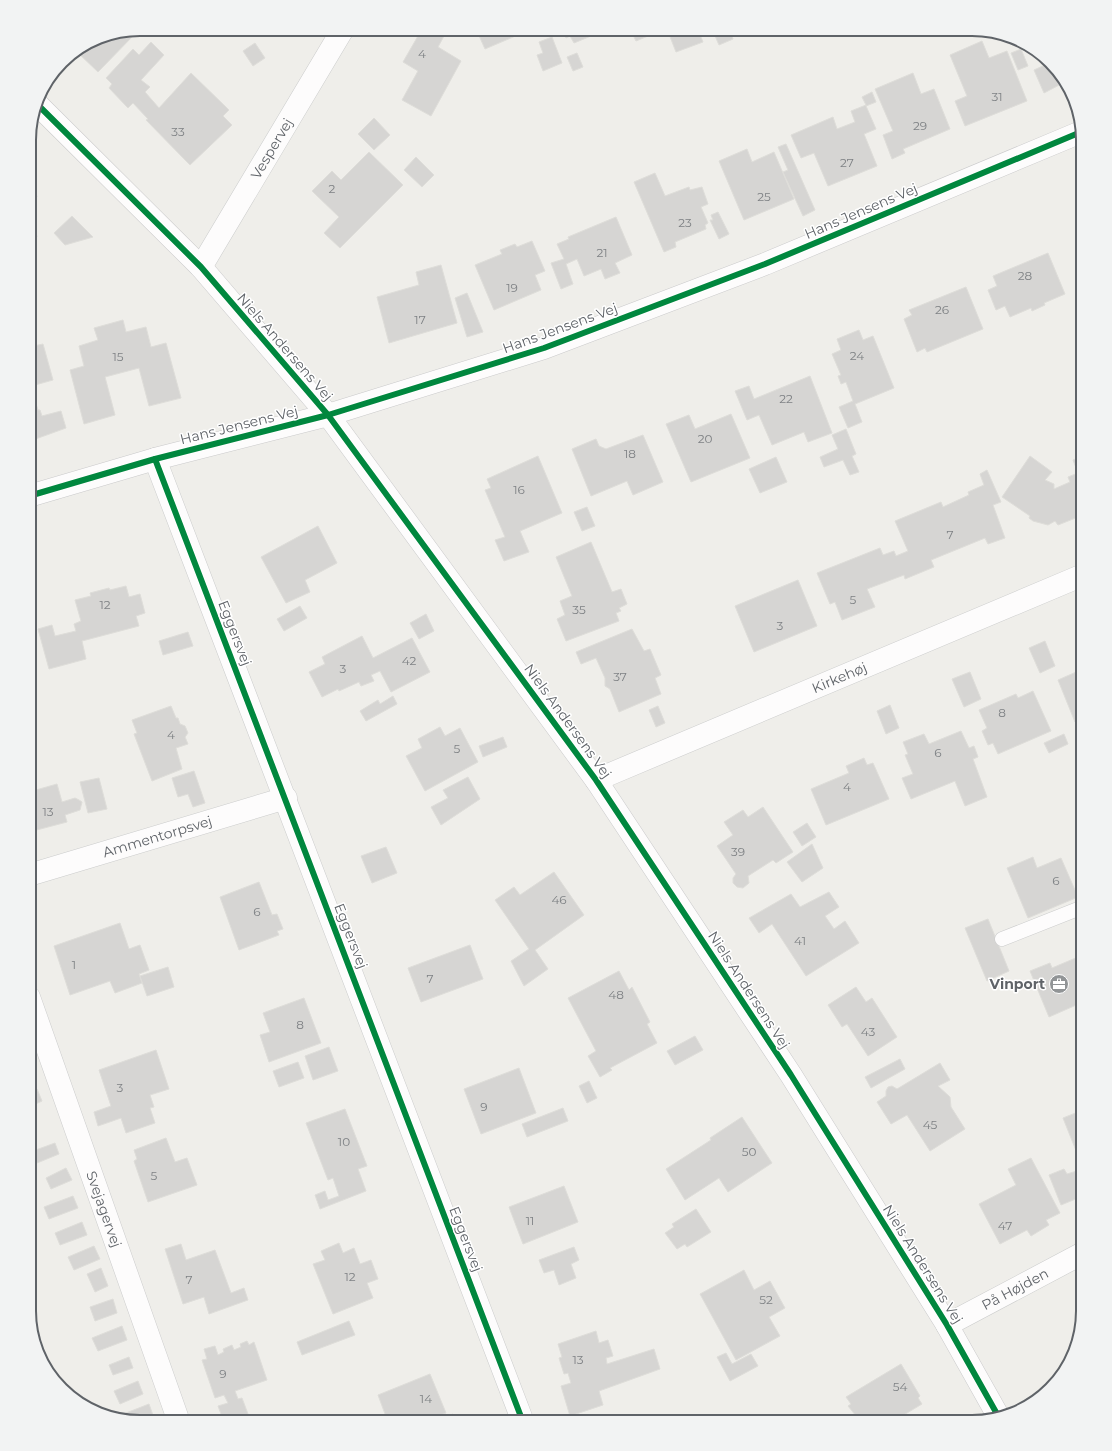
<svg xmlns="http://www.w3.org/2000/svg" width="1112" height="1451" viewBox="0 0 1112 1451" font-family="Montserrat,sans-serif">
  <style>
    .building { fill: #d6d5d3; stroke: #deddd9 }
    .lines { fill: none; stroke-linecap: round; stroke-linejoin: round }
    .lane-casing { stroke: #cbcccc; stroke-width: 15 }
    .street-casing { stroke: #cbcccc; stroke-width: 23 }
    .secondary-casing { stroke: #cacacb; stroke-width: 23 }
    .lane { stroke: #fdfcfc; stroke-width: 14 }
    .street { stroke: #fdfcfc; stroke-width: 22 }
    .secondary { stroke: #fdfcfc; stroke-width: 22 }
    .cycleway-casing { stroke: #fff; stroke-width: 8 }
    .cycleway { stroke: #00873e; stroke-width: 6 }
    .labels { text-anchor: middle; stroke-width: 3; stroke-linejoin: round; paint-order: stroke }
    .number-label { font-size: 12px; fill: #7e8184 }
    .street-label { font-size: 14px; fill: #5f6368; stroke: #fff }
    .poi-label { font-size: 14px; font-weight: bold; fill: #5f6368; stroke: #fff; text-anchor: end }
    .rim { fill: none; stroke: #5f6368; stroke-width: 2 }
  </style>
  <rect width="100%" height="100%" fill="#efeeea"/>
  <g class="building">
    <polygon points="422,29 431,29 444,36 438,47 461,61 431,116 402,100 418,71 403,62"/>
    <polygon points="476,29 532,29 485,49"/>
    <polygon points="562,29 608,29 574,43 570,36 566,38"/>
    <polygon points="630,29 646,29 648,36 636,41"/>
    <polygon points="667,29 700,29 698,30 703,42 676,52"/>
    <polygon points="712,29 729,29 733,39 719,45"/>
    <polygon points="127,32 132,37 98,72 76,51 71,54 98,37"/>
    <polygon points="552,37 562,63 543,71 537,55 543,53 539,42"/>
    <polygon points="982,41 989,58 1007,51 1027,101 965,126 955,101 967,96 950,55"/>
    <polygon points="151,42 164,55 141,80 150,87 145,92 159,108 191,73 229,110 223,116 232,125 190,165 146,120 148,119 133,103 128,108 109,88 112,84 106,78 133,49 139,55"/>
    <polygon points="255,43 265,58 253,66 243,51"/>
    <polygon points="1021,49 1028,66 1018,70 1011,53"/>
    <polygon points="577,53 583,67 573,71 567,57"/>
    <polygon points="1042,58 1064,79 1065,82 1044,93 1034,70 1045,65"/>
    <polygon points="913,73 921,94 934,89 950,129 903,149 905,153 892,159 883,135 893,131 875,89"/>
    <polygon points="872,92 876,102 866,106 876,129 864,134 877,166 828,186 814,153 801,158 791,135 833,117 837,129 855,122 851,111 866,105 862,97"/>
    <polygon points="374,118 390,135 374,150 358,134"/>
    <polygon points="786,144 815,210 803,216 783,172 788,170 778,147"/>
    <polygon points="747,149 752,162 774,152 794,199 744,220 719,161"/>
    <polygon points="369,152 403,185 340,248 324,233 339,217 312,191 332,171 341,180"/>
    <polygon points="416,157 434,175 422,187 404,170"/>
    <polygon points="29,168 37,197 29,199"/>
    <polygon points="655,173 665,196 689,187 690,190 702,187 708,204 701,207 708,223 705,225 706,229 675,242 676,247 664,252 634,182"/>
    <polygon points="29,205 37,237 29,239"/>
    <polygon points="718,212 729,234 719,239 710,220 713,220 711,215"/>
    <polygon points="72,216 93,237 65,245 54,233"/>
    <polygon points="616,217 632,255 615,263 620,273 605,279 601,269 584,276 577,259 566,264 573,284 561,289 551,263 564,259 557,244 569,239 568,237"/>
    <polygon points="532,241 545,271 535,275 541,290 494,310 475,265 502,254 500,250 515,244 517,247"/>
    <polygon points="1048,253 1065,294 1044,303 1045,305 1032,311 1031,308 1010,317 1005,306 996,310 988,290 997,286 993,276"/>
    <polygon points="441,265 457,323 389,343 377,297 419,285 416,272"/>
    <polygon points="966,287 983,329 927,352 925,348 917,352 904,319 912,315 909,310"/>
    <polygon points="467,293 483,332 467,337 455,298"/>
    <polygon points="123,320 126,332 146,327 151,347 166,343 181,398 149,406 139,368 105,377 115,415 84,424 70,370 84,366 79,346 98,340 94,328"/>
    <polygon points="859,330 863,340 873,336 894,388 855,404 862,422 848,428 839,407 853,401 846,382 841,384 838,376 841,375 832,354 841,350 837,339"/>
    <polygon points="43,344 53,380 35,385 29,363 29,347"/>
    <polygon points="810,376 832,433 808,442 804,432 772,445 759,415 747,420 735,391 749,386 754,399"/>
    <polygon points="30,385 38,410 40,410 42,416 61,411 66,428 30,441 29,444"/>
    <polygon points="731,414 750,458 691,482 666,424 689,415 695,429"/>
    <polygon points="846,429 856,454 852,456 859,472 850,475 843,460 824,467 820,457 838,449 832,435"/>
    <polygon points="643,435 663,482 633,495 627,481 591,496 572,449 596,439 599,446 606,449"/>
    <polygon points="538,456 562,513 520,531 529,552 504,561 495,540 505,537 485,490 491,488 487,479"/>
    <polygon points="1030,456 1052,472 1045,480 1054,484 1054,489 1070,482 1068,477 1078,473 1073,460 1083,456 1083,515 1058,525 1055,521 1048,525 1033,521 1029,518 1030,516 1002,497"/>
    <polygon points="776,457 787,482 760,493 749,469"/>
    <polygon points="987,470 1001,502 993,505 1005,538 988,544 985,538 931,560 934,567 905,579 904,575 867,589 875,607 842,620 835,602 830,604 817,573 880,548 883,555 894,551 896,556 908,551 895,521 941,502 943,507 969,495 968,492 984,485 980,474"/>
    <polygon points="587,507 595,526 582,531 574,512"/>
    <polygon points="318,526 337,563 305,580 310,592 286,603 261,557"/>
    <polygon points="591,542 612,592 621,589 627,604 619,608 621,611 616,613 619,621 566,641 557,619 565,615 560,601 572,596 556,557"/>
    <polygon points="798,580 817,626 754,652 735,606"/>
    <polygon points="126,586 129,597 140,594 145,613 136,616 139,626 82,641 86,659 49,669 38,629 52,625 55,636 76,631 74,624 81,621 75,600 91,596 90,593 109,588 110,590"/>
    <polygon points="300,606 307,618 284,631 277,619"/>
    <polygon points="426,614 434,631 419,639 410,623"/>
    <polygon points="632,629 644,651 650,649 661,675 655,678 661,694 619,712 610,689 605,686 605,678 596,658 581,664 576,652"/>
    <polygon points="188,632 193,646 163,655 159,641"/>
    <polygon points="362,636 373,658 412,638 430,672 391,692 380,671 371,675 374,681 361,686 359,682 339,691 338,689 322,697 309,672 325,664 322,657"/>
    <polygon points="1045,641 1055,666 1040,673 1029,648"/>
    <polygon points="1083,669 1083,719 1075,722 1058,680"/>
    <polygon points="970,672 981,699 964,707 952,679"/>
    <polygon points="1033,691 1051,731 998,754 993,743 988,745 982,731 987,728 979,710 1016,694 1018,698"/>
    <polygon points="393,696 397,704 366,721 360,711 378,700 380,704"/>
    <polygon points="890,705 899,728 886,734 877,711"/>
    <polygon points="171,706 176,718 178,718 180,724 185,726 188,733 185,737 188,744 176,748 182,769 152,781 134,734 137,733 132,720"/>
    <polygon points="658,706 665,723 656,727 649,710"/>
    <polygon points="440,727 445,736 460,728 478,762 425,791 406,756 422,748 418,739"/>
    <polygon points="961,731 969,748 974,746 978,757 973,759 987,797 965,806 955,781 911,799 902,778 913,774 905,755 908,754 903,742 924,734 929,744"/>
    <polygon points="1064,734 1068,744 1049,753 1044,743"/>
    <polygon points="503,737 507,747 483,757 479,746"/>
    <polygon points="864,758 867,765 873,763 889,799 826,825 811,789 849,773 846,766"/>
    <polygon points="194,771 205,803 193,807 188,794 178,797 172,778"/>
    <polygon points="468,777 480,799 441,825 431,807 448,798 443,790"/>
    <polygon points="99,778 107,809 88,813 80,782"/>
    <polygon points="57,784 62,802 75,798 79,800 82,802 80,810 65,815 67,822 29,832 29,792"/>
    <polygon points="763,807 793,852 776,863 773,860 748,876 749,883 743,888 737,887 733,883 733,878 736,874 717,846 733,835 724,822 743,810 748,817"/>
    <polygon points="807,823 816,837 802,846 793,832"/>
    <polygon points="812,844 823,868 802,882 787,862"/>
    <polygon points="386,847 397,873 372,883 361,856"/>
    <polygon points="1033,857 1037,868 1061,858 1078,897 1028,918 1007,868"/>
    <polygon points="554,872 584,915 535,950 548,969 524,986 511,961 529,949 495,900 514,887 520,895"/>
    <polygon points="259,882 272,915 277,914 283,929 277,931 279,935 239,950 220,897"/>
    <polygon points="829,892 839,907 825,916 834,929 845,921 859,943 806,976 772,924 759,933 749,918 791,894 800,907"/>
    <polygon points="988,919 1009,971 987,981 965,928"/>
    <polygon points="120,923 129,949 140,945 149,970 139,974 142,983 115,993 110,981 70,995 54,946"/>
    <polygon points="470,945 483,979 421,1002 408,968"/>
    <polygon points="1078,957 1083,968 1083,1002 1049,1017 1030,971 1050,963 1052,968"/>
    <polygon points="168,967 174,987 147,996 140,976"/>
    <polygon points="619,971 629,990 632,987 650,1022 647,1024 657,1043 610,1068 612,1070 600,1077 588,1056 596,1051 568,998"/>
    <polygon points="856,987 866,1002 872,998 897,1037 868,1056 847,1024 842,1027 828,1005"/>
    <polygon points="304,998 321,1043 269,1062 260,1035 270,1032 263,1013"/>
    <polygon points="695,1036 703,1050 675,1065 667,1051"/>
    <polygon points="329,1047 338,1071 313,1080 305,1056"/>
    <polygon points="156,1050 169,1089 150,1095 154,1107 150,1108 155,1123 126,1133 121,1118 98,1126 94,1112 111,1106 99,1070"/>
    <polygon points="900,1059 905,1069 871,1088 865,1077"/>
    <polygon points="298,1062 304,1078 279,1087 273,1071"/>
    <polygon points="940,1063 950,1080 938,1086 950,1097 951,1107 965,1129 930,1151 907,1115 891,1124 877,1102 886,1096 886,1091 888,1087 892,1086 897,1089"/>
    <polygon points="519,1068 536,1113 481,1134 464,1089"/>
    <polygon points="589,1081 597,1098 587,1103 579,1086"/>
    <polygon points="37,1089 42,1101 29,1107 29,1092"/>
    <polygon points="563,1108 568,1121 527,1137 522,1124"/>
    <polygon points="345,1109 367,1166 358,1169 366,1191 320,1209 315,1195 325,1191 328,1200 339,1196 333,1178 328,1180 306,1123"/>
    <polygon points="1083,1110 1083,1168 1063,1118"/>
    <polygon points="742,1117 772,1163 728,1192 719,1178 685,1200 666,1169 711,1140 710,1138"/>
    <polygon points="166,1138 175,1162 187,1158 197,1185 148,1202 134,1161 137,1159 134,1150"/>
    <polygon points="55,1143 59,1154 37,1163 33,1151"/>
    <polygon points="1031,1158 1060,1213 1046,1220 1049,1225 1031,1236 1027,1230 1000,1244 979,1204 1016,1185 1008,1169"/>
    <polygon points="66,1168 72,1180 51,1189 46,1178"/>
    <polygon points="1064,1169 1067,1174 1080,1170 1083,1176 1083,1196 1061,1205 1049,1175"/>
    <polygon points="564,1186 578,1222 523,1244 509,1207"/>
    <polygon points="73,1196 78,1208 49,1219 44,1207"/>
    <polygon points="696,1209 711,1232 687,1247 685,1244 677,1249 665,1233 674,1227 672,1224"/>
    <polygon points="82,1222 87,1235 60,1245 55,1233"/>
    <polygon points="339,1243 343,1253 354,1248 360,1264 371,1260 378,1279 367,1283 373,1298 333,1314 313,1264 325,1260 321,1251"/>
    <polygon points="181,1244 186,1260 215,1250 231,1293 244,1288 248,1300 209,1314 204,1297 183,1304 165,1249"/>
    <polygon points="94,1246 100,1259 74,1270 68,1257"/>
    <polygon points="574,1247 579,1260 571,1264 576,1278 559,1285 554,1270 544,1273 539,1260"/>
    <polygon points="101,1268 108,1286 95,1292 87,1274"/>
    <polygon points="744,1270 754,1290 770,1281 785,1308 769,1317 780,1336 736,1360 700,1294"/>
    <polygon points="113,1299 117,1313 95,1321 90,1307"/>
    <polygon points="349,1321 355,1335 302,1355 297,1342"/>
    <polygon points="122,1326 127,1340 98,1351 92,1338"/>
    <polygon points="34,1329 42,1345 40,1346"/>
    <polygon points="596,1331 599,1343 608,1340 613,1356 606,1358 607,1364 654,1349 660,1369 599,1391 603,1405 570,1416 561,1386 571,1383 568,1373 564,1374 559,1358 562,1357 558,1344"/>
    <polygon points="247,1341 249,1345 254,1342 267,1380 235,1391 238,1399 242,1398 251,1422 224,1422 218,1406 228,1403 224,1395 215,1398 202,1360 207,1359 204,1349 215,1346 218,1355 224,1352 223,1349 232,1345 234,1350 241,1347 240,1344"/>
    <polygon points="41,1351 51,1373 48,1372"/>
    <polygon points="726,1353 732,1364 751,1354 758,1366 730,1381 717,1357"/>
    <polygon points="129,1357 133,1368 113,1375 109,1365"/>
    <polygon points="901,1364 920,1396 918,1398 922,1404 892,1422 889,1422 886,1416 876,1422 861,1422 848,1406 851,1404 846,1397"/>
    <polygon points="430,1374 446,1413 422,1422 388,1422 378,1395"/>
    <polygon points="138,1381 143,1394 120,1404 114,1391"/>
    <polygon points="149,1404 155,1421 140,1422 129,1419 126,1413"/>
    <polygon points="453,1414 456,1422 432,1422"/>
    <polygon points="264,1419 269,1422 256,1422"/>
  </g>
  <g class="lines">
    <g class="lane-casing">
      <polyline id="lane" points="1002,939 1083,907"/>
    </g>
    <g class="street-casing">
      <g id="street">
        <path id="s1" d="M201 267 343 29"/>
        <polyline points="155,459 523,1422"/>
        <path id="s2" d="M596 780 1083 575"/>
        <path id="s3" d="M29 875 286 798"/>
        <path id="s4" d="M29 997 179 1422"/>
        <path id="s5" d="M947 1325 1083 1253"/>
      </g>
    </g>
    <g class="secondary-casing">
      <g id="secondary">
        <polyline points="37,104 201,267 328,415 596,780 791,1075 947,1325 997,1414"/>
        <polyline points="29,496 155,459 328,415 544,348 765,264 1081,132"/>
      </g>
    </g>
    <use href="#lane" class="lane"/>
    <use href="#street" class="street"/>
    <use href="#secondary" class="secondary"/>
    <g class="cycleway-casing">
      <g id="cycleway">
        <polyline points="37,104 201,267 328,415 596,780 791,1075 947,1325 997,1414"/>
        <polyline points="155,459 523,1422"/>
        <polyline points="29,496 155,459 328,415 544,348 765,264 1081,132"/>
      </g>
    </g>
    <use href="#cycleway" class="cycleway"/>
  </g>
  <defs>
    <g id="office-disc" transform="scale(1)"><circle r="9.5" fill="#919496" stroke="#fff"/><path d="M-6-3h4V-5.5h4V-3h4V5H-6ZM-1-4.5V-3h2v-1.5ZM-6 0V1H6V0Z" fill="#fff"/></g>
  </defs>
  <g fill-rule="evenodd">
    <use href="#office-disc" x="1059" y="984"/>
  </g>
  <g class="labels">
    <g class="number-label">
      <text x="422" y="58">4</text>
      <text x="997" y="101">31</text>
      <text x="920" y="130">29</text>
      <text x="178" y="136">33</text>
      <text x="847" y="167">27</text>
      <text x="332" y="193">2</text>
      <text x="764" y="201">25</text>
      <text x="685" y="227">23</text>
      <text x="602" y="257">21</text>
      <text x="1025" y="280">28</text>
      <text x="512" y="292">19</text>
      <text x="942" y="314">26</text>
      <text x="420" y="324">17</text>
      <text x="857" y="360">24</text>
      <text x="118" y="361">15</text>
      <text x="786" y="403">22</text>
      <text x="705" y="443">20</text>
      <text x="630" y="458">18</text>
      <text x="519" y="494">16</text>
      <text x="950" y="539">7</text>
      <text x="853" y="604">5</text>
      <text x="105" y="609">12</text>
      <text x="579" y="614">35</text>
      <text x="780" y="630">3</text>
      <text x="409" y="665">42</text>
      <text x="343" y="673">3</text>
      <text x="620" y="681">37</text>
      <text x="1002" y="717">8</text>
      <text x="171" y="739">4</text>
      <text x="457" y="753">5</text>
      <text x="938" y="757">6</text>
      <text x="847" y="791">4</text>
      <text x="48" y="816">13</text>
      <text x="738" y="856">39</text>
      <text x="1056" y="885">6</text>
      <text x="559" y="904">46</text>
      <text x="257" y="916">6</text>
      <text x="800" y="945">41</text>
      <text x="74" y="969">1</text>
      <text x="430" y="983">7</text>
      <text x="616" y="999">48</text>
      <text x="300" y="1029">8</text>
      <text x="868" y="1036">43</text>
      <text x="120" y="1092">3</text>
      <text x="484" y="1111">9</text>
      <text x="930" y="1129">45</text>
      <text x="344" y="1146">10</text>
      <text x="749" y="1156">50</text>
      <text x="154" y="1180">5</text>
      <text x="530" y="1225">11</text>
      <text x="1005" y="1230">47</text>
      <text x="350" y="1281">12</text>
      <text x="189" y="1284">7</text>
      <text x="766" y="1304">52</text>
      <text x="578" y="1364">13</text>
      <text x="223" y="1378">9</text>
      <text x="900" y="1391">54</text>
      <text x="426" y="1403">14</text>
    </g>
    <g class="street-label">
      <text dy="5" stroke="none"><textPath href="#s1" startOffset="138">Vespervej</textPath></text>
      <text transform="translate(861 211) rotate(-23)" y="5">Hans Jensens Vej</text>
      <text transform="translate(560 328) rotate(-20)" y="5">Hans Jensens Vej</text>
      <text transform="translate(285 347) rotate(49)" y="5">Niels Andersens Vej</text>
      <text transform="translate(239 425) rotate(-14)" y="5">Hans Jensens Vej</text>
      <text transform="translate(235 633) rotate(69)" y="5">Eggersvej</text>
      <text dy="5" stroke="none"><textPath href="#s2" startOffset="264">Kirkehøj</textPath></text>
      <text transform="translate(568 721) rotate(54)" y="5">Niels Andersens Vej</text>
      <text dy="5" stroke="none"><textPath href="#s3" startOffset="134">Ammentorpsvej</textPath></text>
      <text transform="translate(351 936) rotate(69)" y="5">Eggersvej</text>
      <text transform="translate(749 990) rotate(57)" y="5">Niels Andersens Vej</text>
      <text dy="5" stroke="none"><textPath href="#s4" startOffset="225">Svejagervej</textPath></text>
      <text transform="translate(466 1239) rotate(69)" y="5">Eggersvej</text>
      <text transform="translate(923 1264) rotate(58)" y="5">Niels Andersens Vej</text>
      <text dy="5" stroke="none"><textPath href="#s5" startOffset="77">På Højden</textPath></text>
    </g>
    <g class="poi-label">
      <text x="1045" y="989">Vinport</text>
    </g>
  </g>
  <path d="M0 0H1112V1451H0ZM140 36H972A104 104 0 0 1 1076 140V1311A104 104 0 0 1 972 1415H140A104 104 0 0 1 36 1311V140A104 104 0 0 1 140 36Z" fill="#f2f3f3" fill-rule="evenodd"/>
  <path class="rim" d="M140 36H972A104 104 0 0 1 1076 140V1311A104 104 0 0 1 972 1415H140A104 104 0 0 1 36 1311V140A104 104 0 0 1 140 36Z"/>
</svg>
